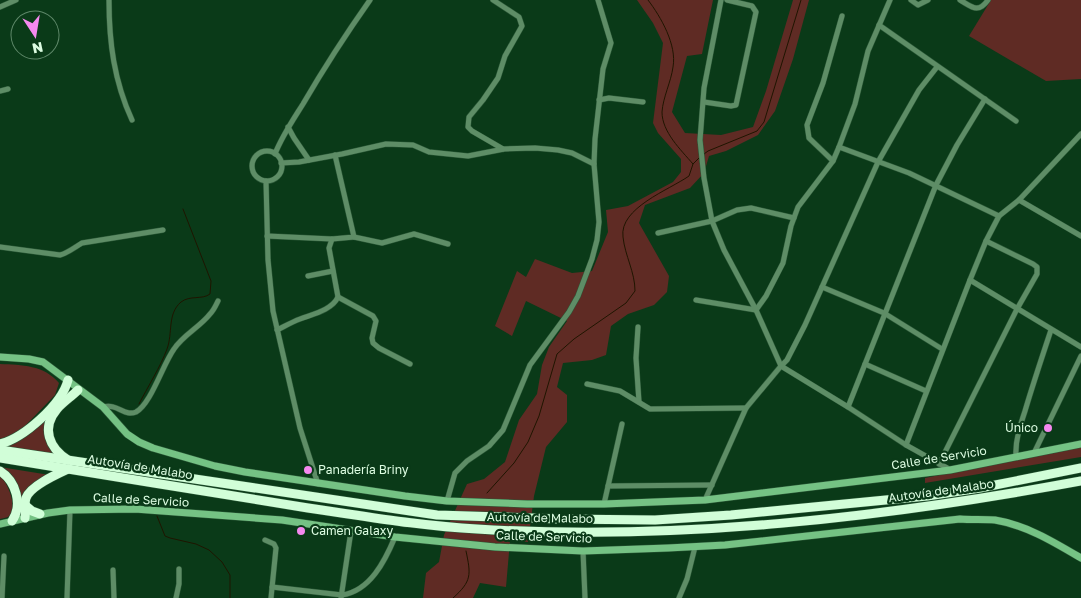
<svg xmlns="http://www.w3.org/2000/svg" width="1081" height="598" viewBox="0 0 1081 598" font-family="'Golos Text',sans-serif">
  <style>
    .green { fill: #5f2b24 }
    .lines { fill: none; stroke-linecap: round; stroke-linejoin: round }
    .stream { stroke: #1f1500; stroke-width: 1 }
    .street-casing { stroke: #2c5938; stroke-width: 6 }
    .secondary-casing { stroke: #2c5938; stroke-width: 8 }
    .highway-casing { stroke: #2c5938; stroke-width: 10 }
    .street { stroke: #5e8d66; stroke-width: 5 }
    .secondary { stroke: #75c284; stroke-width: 7 }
    .highway { stroke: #d1fed8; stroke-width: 9 }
    .poi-dot { fill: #f589ef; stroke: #0a3a18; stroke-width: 2 }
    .labels { text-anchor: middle; stroke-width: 4.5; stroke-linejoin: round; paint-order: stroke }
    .poi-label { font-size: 12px; fill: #ddfde2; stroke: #0a3a18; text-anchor: start }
    .street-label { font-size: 12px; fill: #ddfde2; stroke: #0a3a18 }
  </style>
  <rect width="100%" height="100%" fill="#0a3a18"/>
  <g class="green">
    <polygon points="637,0 713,0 702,54 687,56 672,112 685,133 721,135 753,127 766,91 793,0 809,0 793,59 775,111 758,135 726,151 709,156 704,173 690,188 645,205 639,223 669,276 667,292 654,305 628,314 611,326 606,355 592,360 563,363 557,387 567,395 567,422 546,447 534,496 528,542 510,541 506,587 480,583 473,598 423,598 426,573 439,562 444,535 467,484 484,479 505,462 519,420 537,394 542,365 549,347 567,321 526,301 512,336 495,326 517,271 526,277 535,259 572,273 592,271 608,232 606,210 628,206 673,182 681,172 681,159 658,133 653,123 663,43 653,23"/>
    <polygon points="991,0 1081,0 1081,79 1046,81 969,36"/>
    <path d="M0 364C22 365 44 365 59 383L55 395 23 428 12 436 0 439Z"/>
    <polygon points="47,412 46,424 58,455 0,446"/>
    <polygon points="1081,446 1081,457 925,483 925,478"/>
    <polygon points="0,467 56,476 38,483 20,511 16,487 0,470"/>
    <path d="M0 476C8 482 19 510 8 517 6 518 3 518 0 519Z"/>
  </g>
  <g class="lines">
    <g class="stream">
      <polyline points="704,154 708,151 757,131 764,122 801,0"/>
      <polyline points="693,164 699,158"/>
      <path d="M139 404C147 388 161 366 167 349 173 333 167 314 181 302 190 295 202 300 210 294L211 281 183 209"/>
      <path d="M487 493 514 463 528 442 539 416 557 354 574 339 626 303 635 291C635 272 625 256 623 237 619 208 669 190 689 176L693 164C681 150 662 132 662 112 663 97 671 82 673 67 677 45 661 17 648 0"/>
      <polyline points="157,516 165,536 170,538 196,544 209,550 222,562 230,575 230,598"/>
      <path d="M453 598C472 581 471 575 466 551"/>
    </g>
    <g class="street-casing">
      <g id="street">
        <path d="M109 0C109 42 114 81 132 120"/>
        <polyline points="493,0 519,17 522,26 505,56 498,78 483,100 469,117 468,127 472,131 503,149"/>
        <polyline points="911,0 918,5 928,0"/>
        <path d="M960 0C972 7 978 14 988 0"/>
        <polyline points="0,7 16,0"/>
        <polyline points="879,25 1016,121"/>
        <polyline points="937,67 919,90 878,162 805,325 787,360 781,366 848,407 906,445 949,469"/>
        <polyline points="0,91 8,89"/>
        <polyline points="599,100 609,98 643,102"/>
        <polyline points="704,102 731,106 736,105 756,12 752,6 727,0"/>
        <polyline points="288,127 294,138 309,160"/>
        <polyline points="839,147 909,173 999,216 1019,200 1081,134"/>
        <circle cx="267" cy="166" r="15"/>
        <path d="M275 154C282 136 293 120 303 104 324 68 346 34 370 0"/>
        <polyline points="833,161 809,138 807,125 823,83 842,16"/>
        <polyline points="281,163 299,162 342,154 386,144 413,145 429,152 468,156 504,149 535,148 558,150 572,153 594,164"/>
        <polyline points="266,181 268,260 273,311 300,428 318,484"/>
        <polyline points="1019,200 1081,236"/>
        <polyline points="999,216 986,241 970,280 1081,347"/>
        <polyline points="658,233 712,221 737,210 751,208 794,218"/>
        <polyline points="267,236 332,239 354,237 335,155"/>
        <polyline points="354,237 382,243 414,234 448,244"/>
        <path d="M0 247 60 255C68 253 75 247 82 243L163 230"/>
        <polyline points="308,276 333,271"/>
        <polyline points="822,287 884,313 942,349"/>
        <polyline points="338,297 373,316 376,321 372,338 373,343 379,348 410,364"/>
        <polyline points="696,300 756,310"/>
        <polyline points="756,310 766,296 783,263 791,226 798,207 833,161 839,147 855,104 868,51 890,0"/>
        <polyline points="638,327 636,358 639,402"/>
        <path d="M277 330C285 326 292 322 300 319 313 314 332 310 338 297L329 248 332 239"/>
        <polyline points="865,364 926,391"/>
        <polyline points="587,384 620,391 650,409 746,408"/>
        <path d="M103 407C118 403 124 417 136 412 151 404 163 364 174 349 183 335 200 327 210 314 214 310 216 305 218 301"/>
        <polyline points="848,407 936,185 957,145 985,99"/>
        <polyline points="906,445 970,280"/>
        <polyline points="1034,453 1081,356"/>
        <path d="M1016 456C1015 441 1020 426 1025 411 1033 384 1042 357 1051 330"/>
        <polyline points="939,464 1017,309 1037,274 1037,267 1033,264 986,241"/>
        <polyline points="608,486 712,485"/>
        <polyline points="705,500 746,408 781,366 756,310 724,250 712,221 704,178 700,140 704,88 721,0"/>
        <polyline points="447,501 455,473 467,461 489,446 503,430 530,365 569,312 578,296 592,259 597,240 599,222 594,164 595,139 603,69 611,43 598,0"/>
        <polyline points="604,504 622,424"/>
        <polyline points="265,540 274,544 276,548 271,598"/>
        <polyline points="583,551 585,598"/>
        <polyline points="113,570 114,598"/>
        <path d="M272 587 342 595C370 591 385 561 395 537"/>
        <polyline points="2,598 4,556"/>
        <polyline points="67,598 70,510"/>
        <polyline points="176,598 179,584 179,569"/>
        <polyline points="341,598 351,531"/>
        <polyline points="679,598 687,579 695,547"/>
      </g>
    </g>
    <g class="secondary-casing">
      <g id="secondary">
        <polyline points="0,357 29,359 43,362 103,407 127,434 139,442 153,448 215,466 245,472 405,496 447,501 527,504 604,504 705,500 950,470 1081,444"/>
        <path d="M0 524 48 513 70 510 135 509 282 520 395 537 495 547 583 551 668 548 725 545 960 519C971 520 984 519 995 520 1026 525 1054 542 1081 558"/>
      </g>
    </g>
    <g class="highway-casing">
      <g id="highway">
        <path d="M0 444C24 438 62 404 68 380"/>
        <polyline points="0,450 437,515 560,519 655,520 731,515 927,496 980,488 1081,468"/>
        <path d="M0 458C103 474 205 492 308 508 364 516 420 526 477 529 679 541 882 518 1081 481"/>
        <path d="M68 460C49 448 41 428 57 409 63 402 71 397 78 390"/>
        <path d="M0 471C16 481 23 505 12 521"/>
        <polyline points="26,506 32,511 40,514"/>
        <path d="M25 518C26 512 24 503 26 498 30 486 57 474 68 469"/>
      </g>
    </g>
    <use href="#street" class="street"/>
    <use href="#secondary" class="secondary"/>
    <use href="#highway" class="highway"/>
  </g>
  <g class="poi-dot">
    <circle cx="1048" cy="428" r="5"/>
    <circle cx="308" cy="470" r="5"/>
    <circle cx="301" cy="531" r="5"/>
  </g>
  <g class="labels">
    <g class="poi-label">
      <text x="1038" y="432" text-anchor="end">Único</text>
      <text x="318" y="474">Panadería Briny</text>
      <text x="311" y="535">Camen Galaxy</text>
    </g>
    <g class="street-label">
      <text transform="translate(939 458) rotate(-9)" y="4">Calle de Servicio</text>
      <text transform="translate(140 467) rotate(9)" y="4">Autovía de Malabo</text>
      <text transform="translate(941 491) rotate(-8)" y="4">Autovía de Malabo</text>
      <text transform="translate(141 500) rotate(3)" y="4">Calle de Servicio</text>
      <text transform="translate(540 518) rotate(1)" y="4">Autovía de Malabo</text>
      <text transform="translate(544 537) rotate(2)" y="4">Calle de Servicio</text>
    </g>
  </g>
  <g transform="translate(35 35) rotate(168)"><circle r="24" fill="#0a3a18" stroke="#5e8869"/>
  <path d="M0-4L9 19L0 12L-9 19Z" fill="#f589ef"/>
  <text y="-8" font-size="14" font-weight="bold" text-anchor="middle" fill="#ddfde2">N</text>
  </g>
</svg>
